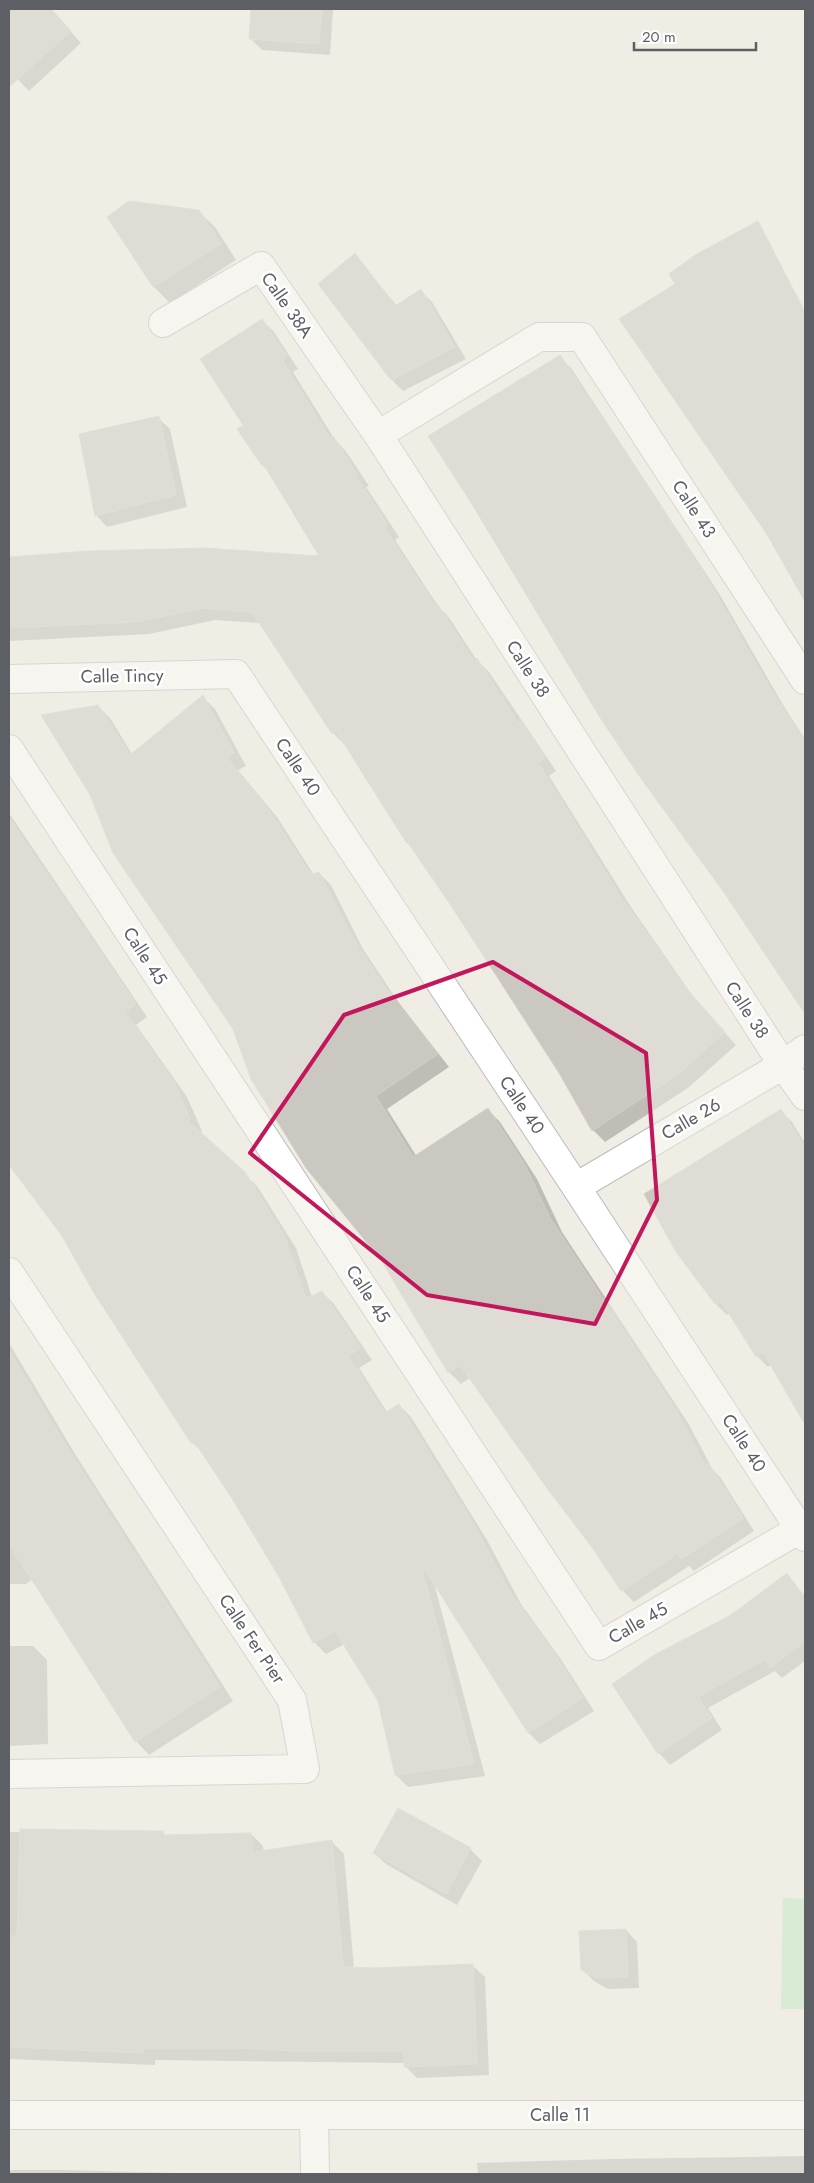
<svg xmlns="http://www.w3.org/2000/svg" width="814" height="2183" viewBox="0 0 814 2183" font-family="Jost,sans-serif">
  <style>
    .green { fill: #bfe8c1 }
    .shadow { fill: #0003 }
    .building { fill: #cac8c1; stroke: #d4cfc2 }
    .lines { fill: none; stroke-linecap: round; stroke-linejoin: round }
    .street-casing { stroke: #b9bbc0; stroke-width: 30 }
    .street { stroke: #fff; stroke-width: 28 }
    .marked { fill: none; stroke: #c2185b; stroke-width: 4; stroke-linejoin: round }
    .labels { text-anchor: middle; stroke-width: 5; stroke-linejoin: round; paint-order: stroke }
    .street-label { font-size: 18px; fill: #5c6065; stroke: #fff }
  </style>
  <rect width="100%" height="100%" fill="#efede4"/>
  <polygon class="green" points="783,1898 805,1899 805,2009 781,2009"/>
  <g class="shadow">
    <polygon points="9,9 51,9 81,43 29,91 9,70"/>
    <polygon points="252,9 333,9 330,55 262,50 250,38"/>
    <polygon points="198,211 215,227 236,260 170,303 154,287 109,217"/>
    <polygon points="751,244 805,313 805,595 769,535"/>
    <polygon points="355,255 397,306 421,291 432,302 466,359 403,391 392,380"/>
    <polygon points="262,320 274,332 298,369 293,372 335,440 345,450 369,486 366,487 399,537 395,540 438,606 448,616 476,659 489,672 556,771 549,776 631,907 696,1001 736,1045 688,1088 605,1142 593,1130 560,1072 415,850 408,843 345,745 333,733 261,623 215,620 149,634 9,641 9,558 88,552 322,557 271,474 263,466 244,426"/>
    <polygon points="559,357 571,368 720,595 783,705 805,739 805,1007 797,999"/>
    <polygon points="158,418 170,429 187,507 107,527 96,515"/>
    <polygon points="203,697 215,709 246,766 238,770 277,817 314,875 319,873 331,885 363,949 399,1003 449,1067 387,1109 417,1157 488,1110 500,1122 537,1179 562,1232 688,1423 713,1470 720,1477 754,1531 694,1571 689,1566 634,1602 622,1590 592,1545 470,1378 461,1384 449,1372 382,1259 234,1028 98,706 110,718 132,754"/>
    <polygon points="9,813 147,1017 136,1025 187,1097 202,1131 200,1133 257,1186 296,1248 312,1297 322,1292 334,1304 372,1360 359,1368 387,1412 399,1405 411,1417 487,1540 521,1604 562,1661 594,1711 540,1744 528,1732 434,1583 485,1776 408,1787 396,1775 379,1700 345,1644 326,1654 314,1642 280,1576 232,1497 204,1454 192,1442 63,1235 9,1161"/>
    <polygon points="781,1111 792,1122 805,1143 805,1423 772,1365 768,1367 757,1356 730,1313 727,1315 716,1304 677,1252"/>
    <polygon points="9,1343 75,1454 233,1701 149,1755 136,1741 33,1579 26,1584 9,1584"/>
    <polygon points="787,1575 805,1596 805,1661 782,1678 775,1671 708,1708 722,1730 670,1765 659,1753 731,1616"/>
    <polygon points="9,1646 33,1646 47,1660 48,1744 9,1746"/>
    <polygon points="399,1810 470,1849 482,1861 457,1905 386,1864 374,1853"/>
    <polygon points="9,1832 162,1832 166,1836 251,1834 263,1846 264,1852 332,1842 344,1854 354,1969 472,1965 485,1977 489,2075 417,2078 405,2066 405,2063 155,2060 155,2065 9,2059"/>
    <polygon points="626,1930 637,1942 639,1988 608,1989 594,1981 582,1969"/>
    <polygon points="805,2156 805,2174 478,2174 477,2163 613,2159"/>
    <polygon points="9,2170 64,2170 209,2174 9,2174"/>
  </g>
  <g class="building">
    <polygon points="9,9 51,9 71,31 9,87"/>
    <polygon points="251,9 322,9 319,44 249,39"/>
    <polygon points="129,201 199,210 221,244 153,287 107,217"/>
    <polygon points="758,221 805,312 805,602 768,536 619,319 675,284 669,274 695,255"/>
    <polygon points="355,253 395,306 421,289 455,347 391,380 318,284"/>
    <polygon points="262,319 287,356 282,360 330,438 333,436 357,474 355,475 388,525 384,527 434,604 436,602 474,661 477,658 518,723 521,721 545,758 538,763 619,894 685,987 725,1032 676,1076 592,1131 559,1073 448,901 408,843 407,844 336,731 332,734 252,612 203,608 136,622 9,628 9,557 88,551 206,548 319,556 264,465 262,466 237,429 243,425 200,359"/>
    <polygon points="560,355 670,520 709,582 772,692 805,741 805,1014 725,894 642,780 602,721 470,501 428,436"/>
    <polygon points="159,416 176,495 95,516 79,434"/>
    <polygon points="203,695 234,753 227,758 265,804 311,875 319,872 351,935 387,990 438,1054 376,1096 413,1157 488,1108 525,1165 550,1218 676,1410 705,1465 708,1463 743,1518 681,1559 677,1554 621,1591 591,1546 546,1487 460,1365 448,1373 381,1260 306,1168 251,1079 233,1029 113,853 90,795 41,715 98,705 130,755"/>
    <polygon points="9,818 136,1004 125,1012 175,1084 190,1119 188,1121 245,1172 284,1235 306,1299 322,1291 361,1348 348,1356 385,1413 399,1404 475,1526 509,1591 550,1647 583,1698 528,1733 420,1562 474,1764 395,1775 378,1701 335,1631 313,1643 279,1577 231,1497 194,1441 191,1443 94,1293 62,1236 9,1165"/>
    <polygon points="781,1109 805,1148 805,1425 763,1352 756,1357 721,1301 715,1304 676,1252 644,1194"/>
    <polygon points="9,1350 62,1439 220,1687 135,1742 9,1544"/>
    <polygon points="787,1573 805,1598 805,1641 770,1668 764,1660 698,1697 712,1718 658,1754 612,1684 656,1654 731,1615"/>
    <polygon points="398,1808 471,1848 446,1894 373,1853"/>
    <polygon points="20,1829 163,1831 163,1835 251,1833 253,1852 332,1840 343,1967 375,1968 473,1964 477,2064 404,2067 403,2051 296,2051 236,2048 143,2048 143,2053 9,2047 9,1936 17,1936"/>
    <polygon points="626,1929 628,1977 596,1978 581,1970 579,1931"/>
  </g>
  <g class="lines">
    <g class="street-casing">
      <g id="street">
        <polyline points="163,323 261,266 378,435 783,1065 805,1096"/>
        <polyline points="378,435 539,337 582,337 805,680"/>
        <polyline points="9,679 236,674 576,1187 805,1537"/>
        <polyline points="9,749 599,1646 800,1529"/>
        <polyline points="576,1187 783,1065 805,1049"/>
        <polyline points="9,1272 292,1700 305,1769 9,1774"/>
        <polyline points="9,2115 805,2115"/>
        <polyline points="314,2116 315,2174"/>
      </g>
    </g>
    <use href="#street" class="street"/>
  </g>
  <path d="M0 0H814V2183H0ZM493 962 646 1053 657 1200 595 1324 427 1295 250 1153 344 1015Z" fill="#efede4" fill-opacity=".55" fill-rule="evenodd"/>
  <path class="marked" d="M493 962 646 1053 657 1200 595 1324 427 1295 250 1153 344 1015Z"/>
  <g class="labels">
    <g class="street-label">
      <text transform="translate(287 305) rotate(55)" y="6">Calle 38A</text>
      <text transform="translate(694 509) rotate(57)" y="6">Calle 43</text>
      <text transform="translate(528 669) rotate(57)" y="6">Calle 38</text>
      <text transform="translate(122 676) rotate(-1)" y="6">Calle Tincy</text>
      <text transform="translate(298 767) rotate(56)" y="6">Calle 40</text>
      <text transform="translate(145 956) rotate(57)" y="6">Calle 45</text>
      <text transform="translate(747 1010) rotate(57)" y="6">Calle 38</text>
      <text transform="translate(522 1105) rotate(56)" y="6">Calle 40</text>
      <text transform="translate(691 1119) rotate(-30)" y="6">Calle 26</text>
      <text transform="translate(368 1294) rotate(57)" y="6">Calle 45</text>
      <text transform="translate(744 1443) rotate(57)" y="6">Calle 40</text>
      <text transform="translate(638 1623) rotate(-30)" y="6">Calle 45</text>
      <text transform="translate(252 1639) rotate(56)" y="6">Calle Fer Pier</text>
      <text x="560" y="2121">Calle 11</text>
    </g>
  </g>
  <rect width="814" height="2183" fill="none" stroke="#5c6065" stroke-width="20"/>
  <path d="M634 42v8h122v-8" fill="none" stroke="#5c6065" stroke-width="2.5"/>
  <text x="642" y="42" font-size="15" fill="#5c6065" stroke="#ffffff" stroke-width="4" paint-order="stroke">20 m</text>
</svg>
